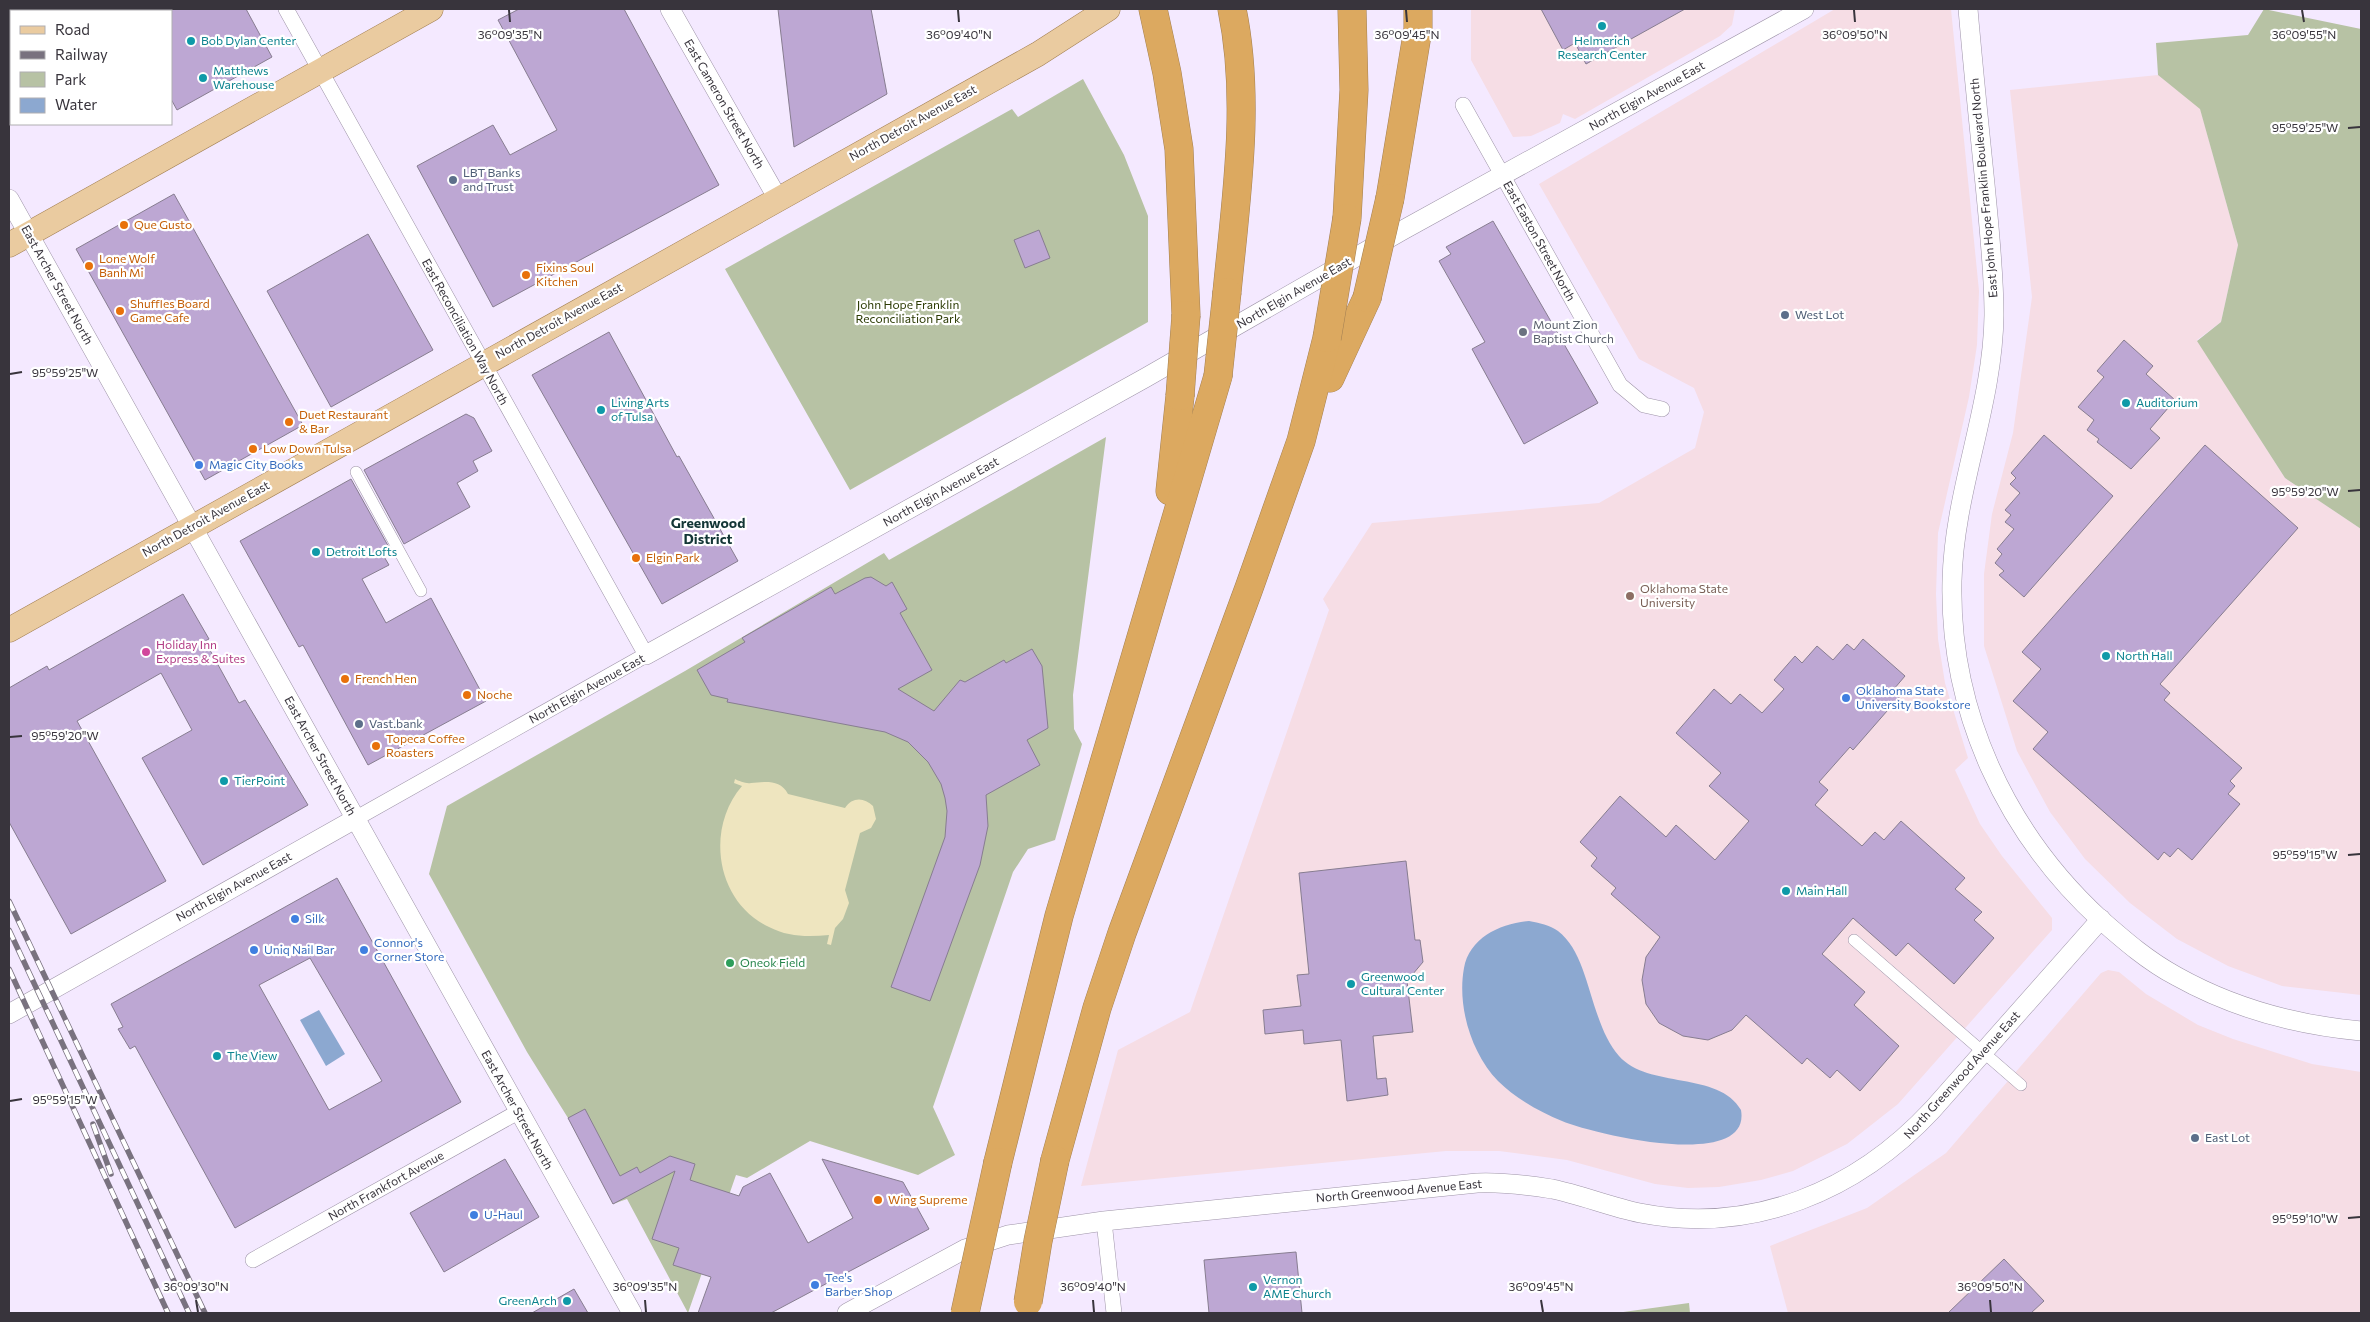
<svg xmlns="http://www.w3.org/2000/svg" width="2370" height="1322" viewBox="0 0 2370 1322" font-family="Commissioner,sans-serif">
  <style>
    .education { fill: #f6dde5 }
    .green { fill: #b7c2a4 }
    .sand { fill: #eee5bf }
    .water { fill: #8ca8d0 }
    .building { fill: #bda7d3; stroke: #877d90; fill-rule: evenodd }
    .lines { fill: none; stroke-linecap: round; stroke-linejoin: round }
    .pedestrian-casing { stroke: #9e94a8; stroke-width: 12 }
    .minor-casing { stroke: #9e94a8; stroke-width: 16 }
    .tertiary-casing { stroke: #9e94a8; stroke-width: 20 }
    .primary-casing { stroke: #a38053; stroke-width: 25 }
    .motorway-casing { stroke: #a38053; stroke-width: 29 }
    .pedestrian { stroke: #fff; stroke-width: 11 }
    .minor { stroke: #fff; stroke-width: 15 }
    .tertiary { stroke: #fff; stroke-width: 19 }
    .primary { stroke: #eacba0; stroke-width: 24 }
    .motorway { stroke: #dca960; stroke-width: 28 }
    .rail-casing { stroke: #79727f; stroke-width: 5.5 }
    .rail { stroke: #fff; stroke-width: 4; stroke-dasharray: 11; stroke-linecap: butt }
    .motorway-bridge-casing { stroke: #a38053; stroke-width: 29; stroke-linecap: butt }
    .motorway-bridge { stroke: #dca960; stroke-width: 28 }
    .ticks { fill: none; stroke: #38343c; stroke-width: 2 }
    .culture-dot { fill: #0f9aa8; stroke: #fff; stroke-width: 2 }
    .service-dot { fill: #5c6f8a; stroke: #fff; stroke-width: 2 }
    .food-dot { fill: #e8710a; stroke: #fff; stroke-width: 2 }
    .worship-dot { fill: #6b7280; stroke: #fff; stroke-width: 2 }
    .shop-dot { fill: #3f7fe0; stroke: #fff; stroke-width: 2 }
    .education-dot { fill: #8d6e63; stroke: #fff; stroke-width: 2 }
    .hotel-dot { fill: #d1479c; stroke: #fff; stroke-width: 2 }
    .leisure-dot { fill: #2e9e5b; stroke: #fff; stroke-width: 2 }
    .labels { text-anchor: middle; stroke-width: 4.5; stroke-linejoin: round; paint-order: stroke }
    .culture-label { font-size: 12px; fill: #0d838f; stroke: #fff; text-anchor: start }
    .street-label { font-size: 12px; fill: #38343c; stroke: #fff }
    .service-label { font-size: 12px; fill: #4e5e75; stroke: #fff; text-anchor: start }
    .food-label { font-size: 12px; fill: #c56008; stroke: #fff; text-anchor: start }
    .park-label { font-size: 12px; fill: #2b3a03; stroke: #fff }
    .worship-label { font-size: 12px; fill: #5b616d; stroke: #fff; text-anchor: start }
    .shop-label { font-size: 12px; fill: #366cbe; stroke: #fff; text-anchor: start }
    .education-label { font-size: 12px; fill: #785e54; stroke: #fff; text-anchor: start }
    .hotel-label { font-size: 12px; fill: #b23c85; stroke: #fff; text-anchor: start }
    .leisure-label { font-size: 12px; fill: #27864d; stroke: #fff; text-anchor: start }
    .neighbourhood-label { font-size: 14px; font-weight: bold; fill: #133636; stroke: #fff }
    .ticks-label { font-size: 12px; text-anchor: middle; fill: #38343c; stroke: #fff; stroke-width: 4.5; stroke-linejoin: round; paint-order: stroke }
  </style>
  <rect width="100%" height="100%" fill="#f4e9ff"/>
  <g class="education">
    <polygon points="1471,9 1735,9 1732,25 1720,36 1575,119 1563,114 1560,123 1531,136 1513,137 1471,60"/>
    <polygon points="1835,9 1951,9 1979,291 1977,345 1969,397 1938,533 1936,594 1938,639 1945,683 1968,758 1955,770 1980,824 2002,856 2052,918 2052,930 1898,1104 1847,1144 1793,1171 1761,1180 1719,1187 1688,1188 1655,1184 1567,1160 1499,1151 1446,1151 1081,1186 1118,1050 1190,1012 1329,610 1323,599 1372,523 1599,503 1695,448 1704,412 1694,388 1639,359 1539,184"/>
    <polygon points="2158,75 2200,108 2238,245 2221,322 2197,340 2285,478 2361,529 2361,995 2282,986 2228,966 2177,939 2130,903 2085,859 2050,812 2017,751 1984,646 1984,574 1992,514 2013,433 2032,297 2010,90"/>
    <polygon points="2108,970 2119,972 2146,994 2198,1025 2233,1039 2312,1064 2361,1072 2361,1313 1788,1313 1770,1246 1867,1208 1946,1153 2101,973"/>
  </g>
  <g class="green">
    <polygon points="2264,9 2361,29 2361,529 2285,478 2197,341 2221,322 2238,245 2200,109 2158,75 2156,43 2248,35"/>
    <polygon points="1083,79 1124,155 1148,216 1148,322 850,490 725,269 1012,109 1018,117"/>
    <polygon points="1106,437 1073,695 1074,729 1082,744 1055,840 1028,849 1013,872 933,1107 955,1155 918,1175 810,1141 747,1178 736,1175 688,1313 627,1199 613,1204 568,1118 527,1052 429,874 447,806 685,671 884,553 889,560"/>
    <polygon points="1689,1303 1690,1313 1616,1313"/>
  </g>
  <path class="sand" d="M735 779C739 781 746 784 751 783 765 782 780 779 788 794L845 808C852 797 864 797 873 806L876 819 871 828 860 833 845 890 849 903 843 919 835 928 831 945 827 944 829 935C808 937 788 937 769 927 716 902 705 829 742 786L734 783Z"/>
  <g class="water">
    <path d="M1529 921C1539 923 1550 925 1558 931 1591 956 1589 1022 1619 1056 1648 1089 1719 1071 1741 1110 1752 1173 1590 1133 1562 1121 1540 1112 1515 1098 1498 1081 1471 1053 1457 1006 1464 968 1469 938 1501 923 1529 921Z"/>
    <polygon points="319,1010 345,1054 326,1066 300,1020"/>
  </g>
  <g class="building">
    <polygon points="171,9 246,9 272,57 177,110 171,99"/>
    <polygon points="519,9 624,9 719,185 493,307 417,166 493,125 510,155 557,130 498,20"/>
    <polygon points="778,9 871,9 887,94 794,147"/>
    <polygon points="1541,9 1685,9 1586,64 1575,43 1563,50"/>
    <polygon points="174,194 303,425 205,480 76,249"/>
    <polygon points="1493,221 1598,403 1524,444 1472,349 1485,342 1439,261 1451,254 1446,247"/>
    <polygon points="1039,230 1050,258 1025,268 1014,240"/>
    <polygon points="368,234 433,350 331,407 267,291"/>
    <polygon points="609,332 677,457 679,456 738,561 662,604 532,375"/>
    <polygon points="2124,340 2153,366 2146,374 2175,400 2150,429 2160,438 2131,469 2097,442 2099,439 2087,430 2094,420 2078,407 2104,377 2097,371"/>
    <polygon points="466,414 474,418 492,451 473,461 478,471 457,483 470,507 404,544 364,470"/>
    <polygon points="2044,435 2113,496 2024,597 1999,575 2004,571 1995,563 2002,554 1997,549 2014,529 2005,522 2011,515 2005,510 2020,493 2010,484 2016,478 2011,473"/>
    <polygon points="2205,445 2298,528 2160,684 2170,693 2164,700 2242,768 2230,781 2235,786 2228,794 2240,804 2192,860 2178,848 2170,857 2164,852 2158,860 2033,749 2048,732 2013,701 2041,669 2022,652"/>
    <polygon points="351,479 391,551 383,555 389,565 362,579 386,623 431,598 486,701 368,765 303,645 299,647 240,541"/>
    <polygon points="871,577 886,586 892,582 907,609 900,613 932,670 898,689 934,711 960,680 965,682 1004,660 1006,663 1032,649 1042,666 1048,728 1027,740 1040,765 986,795 988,826 980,865 930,1001 891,987 945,837 947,811 945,798 941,784 928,762 908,742 885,732 727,702 728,699 711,695 697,670 745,642 742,638 831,587 835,594 865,578"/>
    <polygon points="183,594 209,639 205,641 239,703 245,700 308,805 203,865 142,758 192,730 161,673 77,721 166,881 71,934 9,822 9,688 47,666 49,670"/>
    <polygon points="1863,639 1905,676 1894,689 1901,695 1853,750 1850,747 1819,782 1828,790 1815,805 1862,846 1875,832 1884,840 1901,821 1965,878 1955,889 1982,912 1974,920 1994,938 1954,984 1908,943 1896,956 1853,918 1822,954 1865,992 1854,1005 1899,1046 1860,1091 1837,1070 1830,1078 1807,1058 1802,1064 1746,1015 1732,1030 1708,1040 1683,1036 1659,1023 1646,1004 1642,980 1646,957 1660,937 1611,894 1616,888 1591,866 1597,858 1580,842 1620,796 1666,837 1676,825 1715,860 1749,821 1709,786 1721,773 1676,733 1714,689 1731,704 1740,694 1762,713 1784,689 1774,680 1795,656 1802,663 1817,646 1833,660 1847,644 1854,650"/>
    <polygon points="1406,861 1415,940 1420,940 1423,962 1407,981 1413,1032 1373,1036 1377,1079 1386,1078 1388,1095 1347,1101 1341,1040 1304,1044 1303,1030 1265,1034 1263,1010 1301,1006 1297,975 1309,974 1299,873"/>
    <path d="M337 878 461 1102 235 1228 135 1046 130 1049 118 1029 123 1027 111 1004ZM310 958 382 1081 329 1110 259 985Z"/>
    <polygon points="585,1109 620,1176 637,1167 640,1173 670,1156 695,1164 690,1180 739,1196 743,1187 770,1173 808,1243 853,1218 822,1159 903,1182 929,1229 771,1313 698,1313 711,1277 673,1265 679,1248 652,1239 675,1171 613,1204 568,1118"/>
    <polygon points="505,1159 539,1217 444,1272 410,1213"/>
    <polygon points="1296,1252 1302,1313 1209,1313 1204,1260"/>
    <polygon points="2004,1259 2044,1301 2031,1313 1948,1313"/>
    <polygon points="574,1289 588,1313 532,1313"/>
  </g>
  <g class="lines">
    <g class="pedestrian-casing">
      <g id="pedestrian">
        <polyline points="356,472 421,591"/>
        <polyline points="1854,940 2021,1085"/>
      </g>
    </g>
    <g class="minor-casing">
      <g id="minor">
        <polyline points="286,9 646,655 355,819"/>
        <polyline points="1463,105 1620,385 1644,405 1662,409"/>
        <polyline points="1104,1221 1114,1313"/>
        <polyline points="253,1260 518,1112"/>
      </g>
    </g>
    <g class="tertiary-casing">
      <g id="tertiary">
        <polyline points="670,9 778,199"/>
        <path d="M1968 9C1973 67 1979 125 1985 184 1989 227 1994 271 1994 315 1993 406 1954 490 1952 581 1949 711 2006 833 2101 920 2125 941 2148 961 2176 976 2233 1008 2296 1025 2361 1031"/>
        <polyline points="9,199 632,1313"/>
        <polyline points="646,655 1145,378 1403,230 1804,9"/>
        <polyline points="9,1014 355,819"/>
        <path d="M847 1313 965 1249 1008 1235 1104 1221 1477 1183C1502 1182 1527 1185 1552 1189 1582 1195 1610 1207 1640 1213 1753 1235 1857 1191 1933 1109L2101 919"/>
      </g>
    </g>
    <g class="primary-casing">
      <g id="primary">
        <polyline points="9,245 431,9"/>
        <polyline points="9,630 1038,54 1108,9"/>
      </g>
    </g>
    <g class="motorway-casing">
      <g id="motorway">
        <polyline points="1153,9 1167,73 1179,149 1186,315"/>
        <polyline points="1390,198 1418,29 1418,9"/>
        <polyline points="1347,218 1354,90 1352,9"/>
        <path d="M1227 292C1236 199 1251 101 1232 9"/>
        <polyline points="1330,378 1367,298"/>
        <polyline points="1170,491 1180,396"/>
        <polyline points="1055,1160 1097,1008 1122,933 1249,588 1301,441 1327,338"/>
        <polyline points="998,1162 1059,916 1218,376"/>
      </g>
    </g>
    <use href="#pedestrian" class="pedestrian"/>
    <use href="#minor" class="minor"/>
    <use href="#tertiary" class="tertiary"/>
    <use href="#primary" class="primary"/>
    <use href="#motorway" class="motorway"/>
    <g class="rail-casing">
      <g id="rail">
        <polyline points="9,901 205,1313"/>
        <polyline points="9,930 189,1313"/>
        <polyline points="9,969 168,1313"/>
        <polyline points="93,1124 111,1174"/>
      </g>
    </g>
    <use href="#rail" class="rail"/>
    <g class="motorway-bridge-casing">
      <g id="motorway-bridge">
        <polyline points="1367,298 1390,198"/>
        <polyline points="1327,338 1347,218"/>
        <polyline points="1218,376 1227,292"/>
        <polyline points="1180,396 1186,315"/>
        <polyline points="1028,1302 1038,1241 1055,1160"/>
        <polyline points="965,1313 998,1162"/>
      </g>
    </g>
    <use href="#motorway-bridge" class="motorway-bridge"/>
  </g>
  <path class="ticks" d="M509 10 510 22M958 10 959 22M1406 10 1407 22M1854 10 1855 22M2302 10 2304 22M2348 128 2360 127M10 374 22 372M2348 491 2360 490M10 737 22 736M2348 855 2360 854M10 1101 22 1099M2348 1218 2360 1217M196 1300 198 1312M645 1300 646 1312M1093 1300 1094 1312M1541 1300 1543 1312M1990 1300 1991 1312"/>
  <g class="culture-dot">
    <circle cx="1602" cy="26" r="5"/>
    <circle cx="191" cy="41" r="5"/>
    <circle cx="203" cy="78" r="5"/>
    <circle cx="2126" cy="403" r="5"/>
    <circle cx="601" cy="410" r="5"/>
    <circle cx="316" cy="552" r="5"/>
    <circle cx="2106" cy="656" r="5"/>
    <circle cx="224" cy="781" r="5"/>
    <circle cx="1786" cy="891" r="5"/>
    <circle cx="1351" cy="984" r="5"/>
    <circle cx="217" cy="1056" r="5"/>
    <circle cx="1253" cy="1287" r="5"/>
    <circle cx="567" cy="1301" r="5"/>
  </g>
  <g class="service-dot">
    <circle cx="453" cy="180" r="5"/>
    <circle cx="1785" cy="315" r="5"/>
    <circle cx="359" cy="724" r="5"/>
    <circle cx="2195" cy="1138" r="5"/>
  </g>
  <g class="food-dot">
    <circle cx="124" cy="225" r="5"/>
    <circle cx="89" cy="266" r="5"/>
    <circle cx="526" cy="275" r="5"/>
    <circle cx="120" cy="311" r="5"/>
    <circle cx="289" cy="422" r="5"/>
    <circle cx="253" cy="449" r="5"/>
    <circle cx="636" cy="558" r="5"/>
    <circle cx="345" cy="679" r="5"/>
    <circle cx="467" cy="695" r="5"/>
    <circle cx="376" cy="746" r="5"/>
    <circle cx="878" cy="1200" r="5"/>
  </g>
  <circle class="worship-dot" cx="1523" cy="332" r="5"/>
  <g class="shop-dot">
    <circle cx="199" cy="465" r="5"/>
    <circle cx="1846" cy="698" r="5"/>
    <circle cx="295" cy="919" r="5"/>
    <circle cx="254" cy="950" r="5"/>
    <circle cx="364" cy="950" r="5"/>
    <circle cx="474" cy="1215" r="5"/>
    <circle cx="815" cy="1285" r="5"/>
  </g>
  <circle class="education-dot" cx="1630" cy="596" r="5"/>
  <circle class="hotel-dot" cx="146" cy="652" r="5"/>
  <circle class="leisure-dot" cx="730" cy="963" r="5"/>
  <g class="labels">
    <g class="culture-label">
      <text x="201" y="45">Bob Dylan Center</text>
      <text x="1602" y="45" text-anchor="middle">Helmerich<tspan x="1602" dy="14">Research Center</tspan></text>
      <text x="213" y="75">Matthews<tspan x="213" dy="14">Warehouse</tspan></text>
      <text x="611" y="407">Living Arts<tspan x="611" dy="14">of Tulsa</tspan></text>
      <text x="2136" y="407">Auditorium</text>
      <text x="326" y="556">Detroit Lofts</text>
      <text x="2116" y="660">North Hall</text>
      <text x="234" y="785">TierPoint</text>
      <text x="1796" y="895">Main Hall</text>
      <text x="1361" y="981">Greenwood<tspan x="1361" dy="14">Cultural Center</tspan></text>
      <text x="227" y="1060">The View</text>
      <text x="1263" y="1284">Vernon<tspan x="1263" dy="14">AME Church</tspan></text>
      <text x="557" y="1305" text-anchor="end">GreenArch</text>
    </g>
    <g class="street-label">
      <text transform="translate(1647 96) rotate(-29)" y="4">North Elgin Avenue East</text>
      <text transform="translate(724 104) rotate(60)" y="4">East Cameron Street North</text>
      <text transform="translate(913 123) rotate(-29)" y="4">North Detroit Avenue East</text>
      <text transform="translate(1984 188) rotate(-95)" y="4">East John Hope Franklin Boulevard North</text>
      <text transform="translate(1539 241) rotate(61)" y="4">East Easton Street North</text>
      <text transform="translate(57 285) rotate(61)" y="4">East Archer Street North</text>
      <text transform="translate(1294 293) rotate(-30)" y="4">North Elgin Avenue East</text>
      <text transform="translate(559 321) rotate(-29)" y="4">North Detroit Avenue East</text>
      <text transform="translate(465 332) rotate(61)" y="4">East Reconciliation Way North</text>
      <text transform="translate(941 492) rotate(-29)" y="4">North Elgin Avenue East</text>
      <text transform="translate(206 519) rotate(-29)" y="4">North Detroit Avenue East</text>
      <text transform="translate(587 689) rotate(-29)" y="4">North Elgin Avenue East</text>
      <text transform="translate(320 756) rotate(61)" y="4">East Archer Street North</text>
      <text transform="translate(234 887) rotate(-29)" y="4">North Elgin Avenue East</text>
      <text transform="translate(1962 1075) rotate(-48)" y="4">North Greenwood Avenue East</text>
      <text transform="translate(517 1110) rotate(61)" y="4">East Archer Street North</text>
      <text transform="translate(386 1186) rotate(-29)" y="4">North Frankfort Avenue</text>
      <text transform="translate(1399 1191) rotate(-5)" y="4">North Greenwood Avenue East</text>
    </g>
    <g class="service-label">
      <text x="463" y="177">LBT Banks<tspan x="463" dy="14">and Trust</tspan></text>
      <text x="1795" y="319">West Lot</text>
      <text x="369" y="728">Vast.bank</text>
      <text x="2205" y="1142">East Lot</text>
    </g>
    <g class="food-label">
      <text x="134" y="229">Que Gusto</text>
      <text x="99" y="263">Lone Wolf<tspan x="99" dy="14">Banh Mi</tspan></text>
      <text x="536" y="272">Fixins Soul<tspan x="536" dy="14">Kitchen</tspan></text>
      <text x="130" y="308">Shuffles Board<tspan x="130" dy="14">Game Cafe</tspan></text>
      <text x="299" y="419">Duet Restaurant<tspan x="299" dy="14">&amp; Bar</tspan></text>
      <text x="263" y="453">Low Down Tulsa</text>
      <text x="646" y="562">Elgin Park</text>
      <text x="355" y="683">French Hen</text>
      <text x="477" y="699">Noche</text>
      <text x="386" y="743">Topeca Coffee<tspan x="386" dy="14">Roasters</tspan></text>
      <text x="888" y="1204">Wing Supreme</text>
    </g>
    <g class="park-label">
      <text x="908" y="309">John Hope Franklin<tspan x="908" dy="14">Reconciliation Park</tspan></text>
    </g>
    <g class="worship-label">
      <text x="1533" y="329">Mount Zion<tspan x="1533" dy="14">Baptist Church</tspan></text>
    </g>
    <g class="shop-label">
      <text x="209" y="469">Magic City Books</text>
      <text x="1856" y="695">Oklahoma State<tspan x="1856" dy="14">University Bookstore</tspan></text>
      <text x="305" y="923">Silk</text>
      <text x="374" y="947">Connor's<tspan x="374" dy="14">Corner Store</tspan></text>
      <text x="264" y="954">Uniq Nail Bar</text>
      <text x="484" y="1219">U-Haul</text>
      <text x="825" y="1282">Tee's<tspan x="825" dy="14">Barber Shop</tspan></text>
    </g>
    <g class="education-label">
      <text x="1640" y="593">Oklahoma State<tspan x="1640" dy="14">University</tspan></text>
    </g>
    <g class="hotel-label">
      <text x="156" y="649">Holiday Inn<tspan x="156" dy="14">Express &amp; Suites</tspan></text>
    </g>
    <g class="leisure-label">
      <text x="740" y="967">Oneok Field</text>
    </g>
    <g class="neighbourhood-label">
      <text x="708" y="528">Greenwood<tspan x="708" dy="16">District</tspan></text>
    </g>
  </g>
  <g class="ticks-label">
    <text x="510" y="39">36°09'35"N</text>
    <text x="959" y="39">36°09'40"N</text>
    <text x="1407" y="39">36°09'45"N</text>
    <text x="1855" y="39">36°09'50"N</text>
    <text x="2304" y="39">36°09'55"N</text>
    <text x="2305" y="132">95°59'25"W</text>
    <text x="65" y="377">95°59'25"W</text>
    <text x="2305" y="496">95°59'20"W</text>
    <text x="65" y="740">95°59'20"W</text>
    <text x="2305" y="859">95°59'15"W</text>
    <text x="65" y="1104">95°59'15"W</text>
    <text x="2305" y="1223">95°59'10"W</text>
    <text x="196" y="1291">36°09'30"N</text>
    <text x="645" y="1291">36°09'35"N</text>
    <text x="1093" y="1291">36°09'40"N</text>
    <text x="1541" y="1291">36°09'45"N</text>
    <text x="1990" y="1291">36°09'50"N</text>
  </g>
  <rect width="2370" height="1322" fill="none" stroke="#38343c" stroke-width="20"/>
  <rect x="10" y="10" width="162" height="115" fill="#ffffff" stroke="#afaeb1"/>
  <rect x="20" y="26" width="25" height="8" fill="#eacba0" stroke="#afaeb1"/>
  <text x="55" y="35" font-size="15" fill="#38343c">Road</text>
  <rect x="20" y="51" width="25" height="8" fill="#79727f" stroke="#afaeb1"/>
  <text x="55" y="60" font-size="15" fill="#38343c">Railway</text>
  <rect x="20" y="72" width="25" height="15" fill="#b7c2a4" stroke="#afaeb1"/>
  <text x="55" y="85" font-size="15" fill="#38343c">Park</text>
  <rect x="20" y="98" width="25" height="15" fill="#8ca8d0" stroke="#afaeb1"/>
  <text x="55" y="110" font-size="15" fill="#38343c">Water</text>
</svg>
